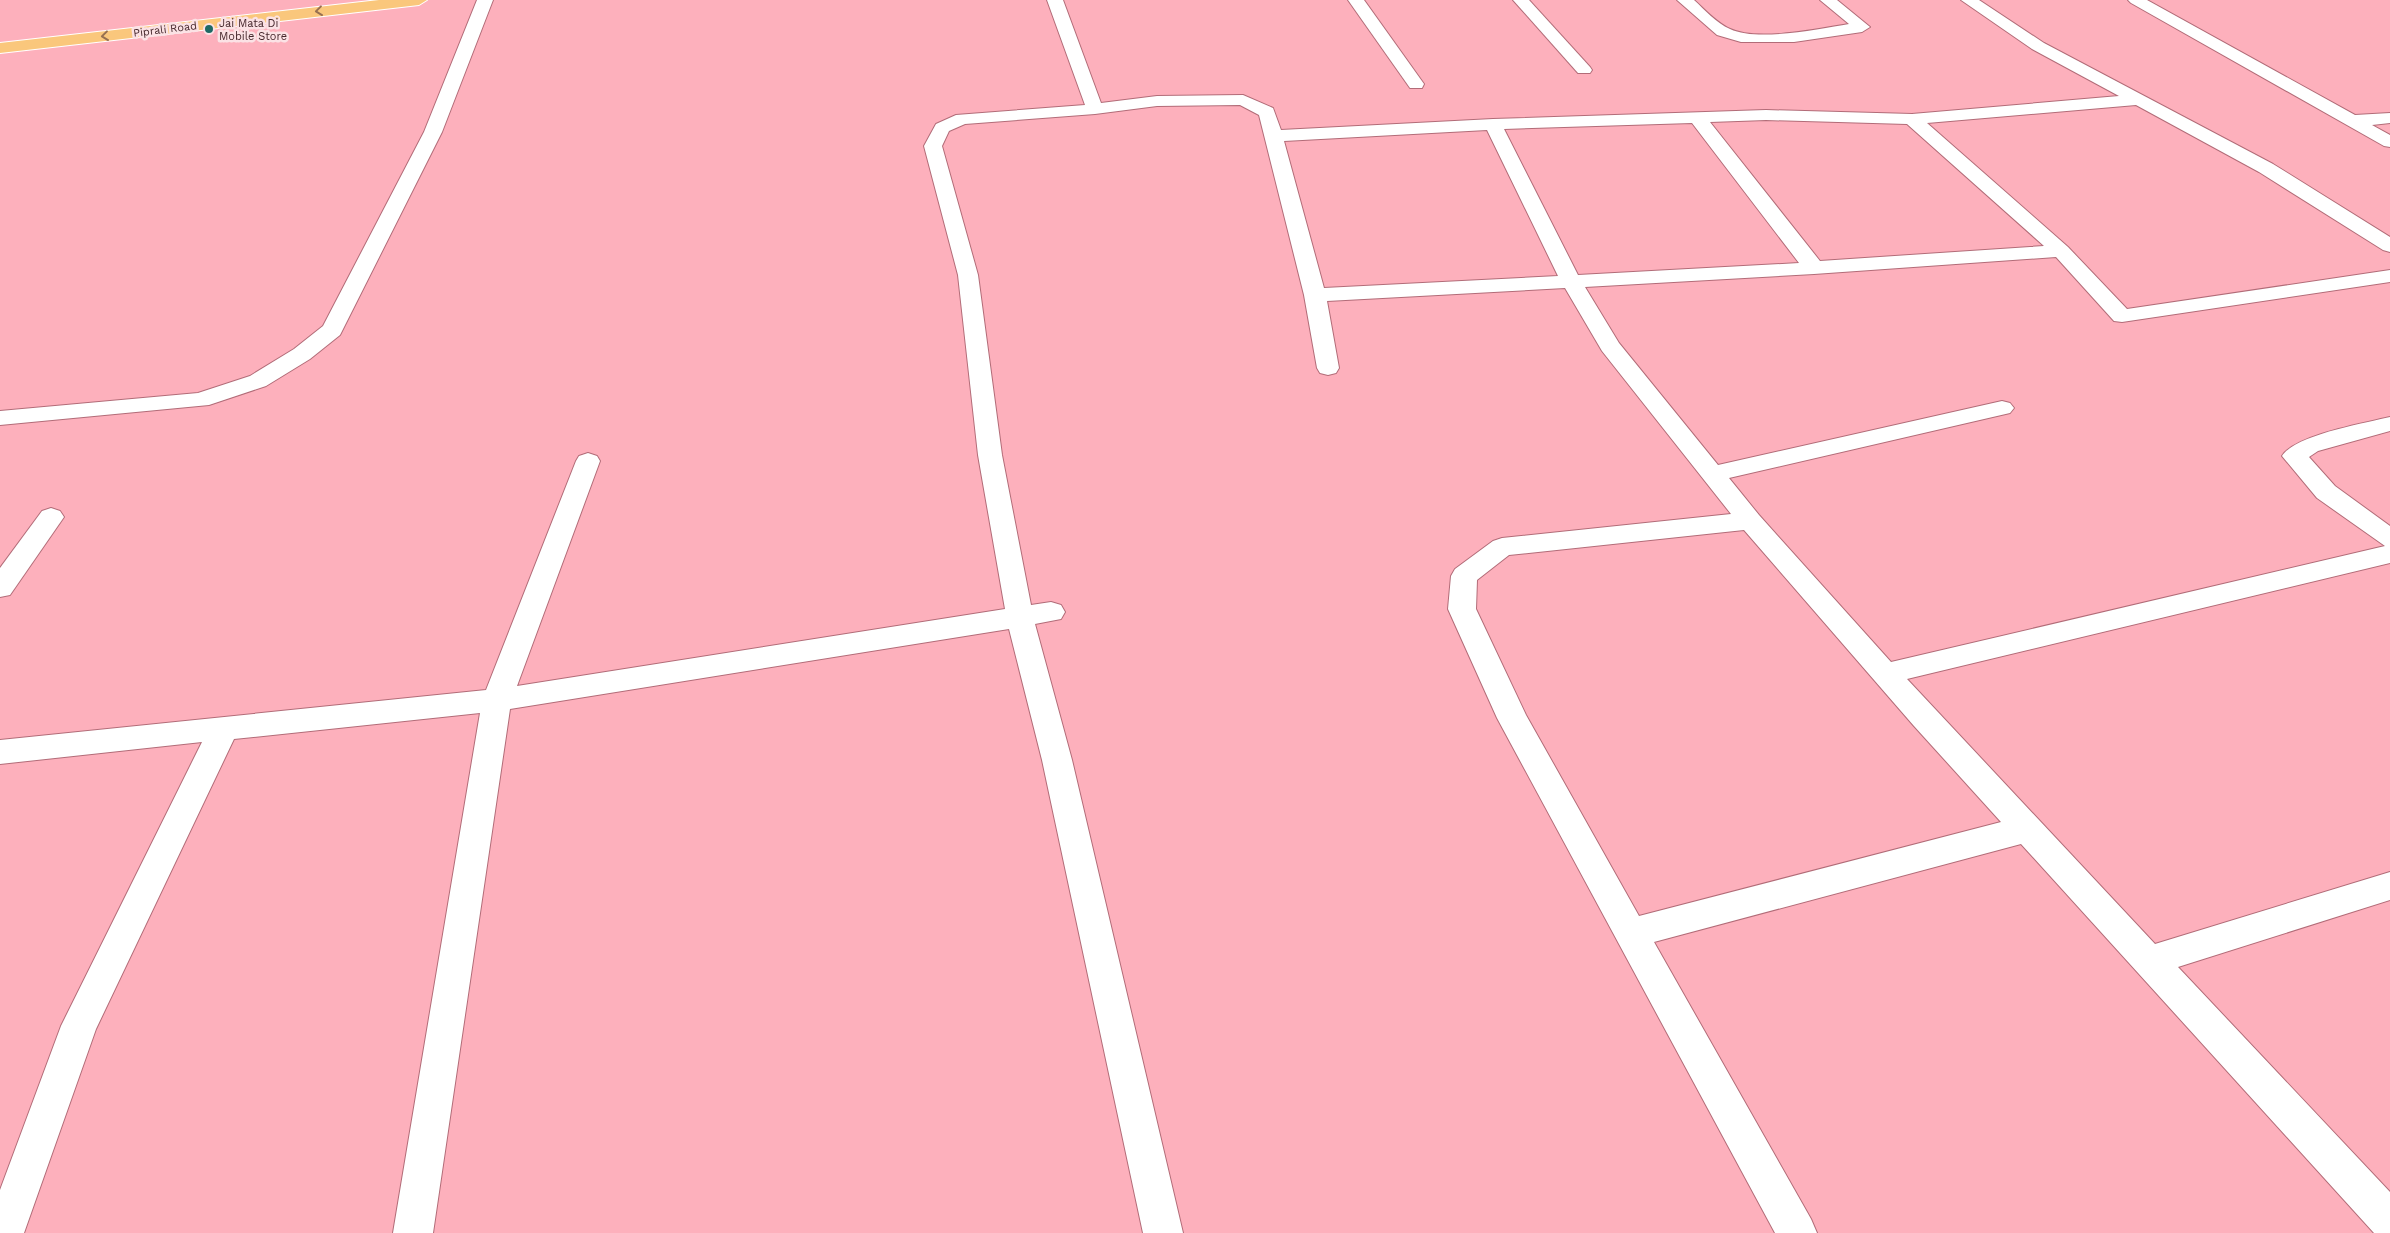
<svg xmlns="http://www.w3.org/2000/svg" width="2390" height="1233" viewBox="0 0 2390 1233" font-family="'Work Sans',sans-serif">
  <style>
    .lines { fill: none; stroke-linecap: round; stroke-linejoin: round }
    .minor-casing { stroke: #b26c78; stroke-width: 2 }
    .major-casing { stroke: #fff; stroke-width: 2 }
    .minor { fill: #fff; fill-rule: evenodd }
    .major { fill: #fac77c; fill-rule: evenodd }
    .oneway { stroke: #977051 }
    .poi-dot { fill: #1e6965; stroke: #fbe2e5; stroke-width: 2 }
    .labels { text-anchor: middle; stroke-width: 5; stroke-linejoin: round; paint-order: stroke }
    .far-poi-label { font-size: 11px; fill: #46282d; stroke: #fbe2e5; text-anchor: start }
    .far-street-label { font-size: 11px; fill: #46282d; stroke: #fbe2e5 }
  </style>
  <rect width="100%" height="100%" fill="#fdb0bc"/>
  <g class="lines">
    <g class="minor-casing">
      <g id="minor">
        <polygon points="477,0 493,0 442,132 340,335 310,359 266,386 209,405 0,425 0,411 198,393 250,376 294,349 323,326 424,132"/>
        <path d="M1047 0H1063L1101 103 1157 96 1243 95 1273 108 1281 130 1493 119 1766 110 1912 114 2119 96 2032 49 1961 0H1979L2044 43 2273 164 2390 237V252L2383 250 2259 172 2136 105 1927 123 2068 247 2127 309 2390 270V282L2122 322 2114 321 2056 257 1814 274 1585 287 1619 343 1718 465 2002 401 2010 403 2014 408 2010 413 1729 478 1759 515 1891 662 2385 546 2317 498 2282 456C2295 435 2365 423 2390 417V431L2318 451 2309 457 2335 486 2390 526V563L1907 679 2155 944 2390 872V900L2178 967 2390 1192V1233H2374L2021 844 1654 942 1811 1219 1817 1233H1775L1497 718 1448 609 1451 576 1455 569 1493 541 1502 538 1731 514 1602 351 1565 288 1327 301 1339 368 1336 373 1328 375 1320 373 1317 368 1304 295 1259 115 1240 105 1157 106 1095 114 965 124 949 131 942 146 978 275 1002 455 1031 605 1051 602 1061 605 1065 612 1061 619 1035 624 1072 760 1183 1233H1143L1042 760 1009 629 510 709 433 1233H393L480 713 234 739 96 1029 24 1233H0V1190L61 1026 202 742 0 764V740L486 690 576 461 579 456 588 453 597 456 600 461 517 686 1005 609 978 455 958 275 924 146 936 124 956 115 1085 105ZM1766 120 1907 124 2044 246 1820 261 1710 122ZM1692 123 1799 263 1578 275 1504 129ZM1487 130 1558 276 1324 288 1284 141ZM1744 530 1914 726 2001 822 1639 916 1526 715 1476 609 1477 580 1509 555Z"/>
        <polygon points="1348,0 1364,0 1424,84 1422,88 1410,88"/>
        <polygon points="1513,0 1529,0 1590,67 1592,70 1590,73 1578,73"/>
        <path d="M1677 0H1694C1705 10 1716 23 1730 29 1757 42 1819 29 1849 24L1820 0H1837L1870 27 1862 32 1794 42H1741L1717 35Z"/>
        <polygon points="2128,0 2147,0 2355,115 2390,113 2390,123 2372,125 2390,135 2390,147 2384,146 2131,3"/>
        <polygon points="51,508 60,511 64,517 10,595 0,597 0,568 42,511"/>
      </g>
    </g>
    <g class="major-casing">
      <polygon id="major" points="379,0 427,0 419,5 0,53 0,43"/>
    </g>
    <use href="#minor" class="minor"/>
    <use href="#major" class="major"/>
  </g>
  <defs><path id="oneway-chevron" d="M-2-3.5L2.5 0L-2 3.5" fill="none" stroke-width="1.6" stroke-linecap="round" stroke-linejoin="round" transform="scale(1.25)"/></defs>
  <g class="oneway">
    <use href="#oneway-chevron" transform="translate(319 11) rotate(173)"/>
    <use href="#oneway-chevron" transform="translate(105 36) rotate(173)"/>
  </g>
  <circle class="poi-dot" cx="209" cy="29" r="5"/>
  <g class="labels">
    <g class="far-poi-label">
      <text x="219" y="27">Jai Mata Di<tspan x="219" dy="13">Mobile Store</tspan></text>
    </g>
    <g class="far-street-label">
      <text transform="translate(165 29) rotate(-7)" y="4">Piprali Road</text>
    </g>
  </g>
</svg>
